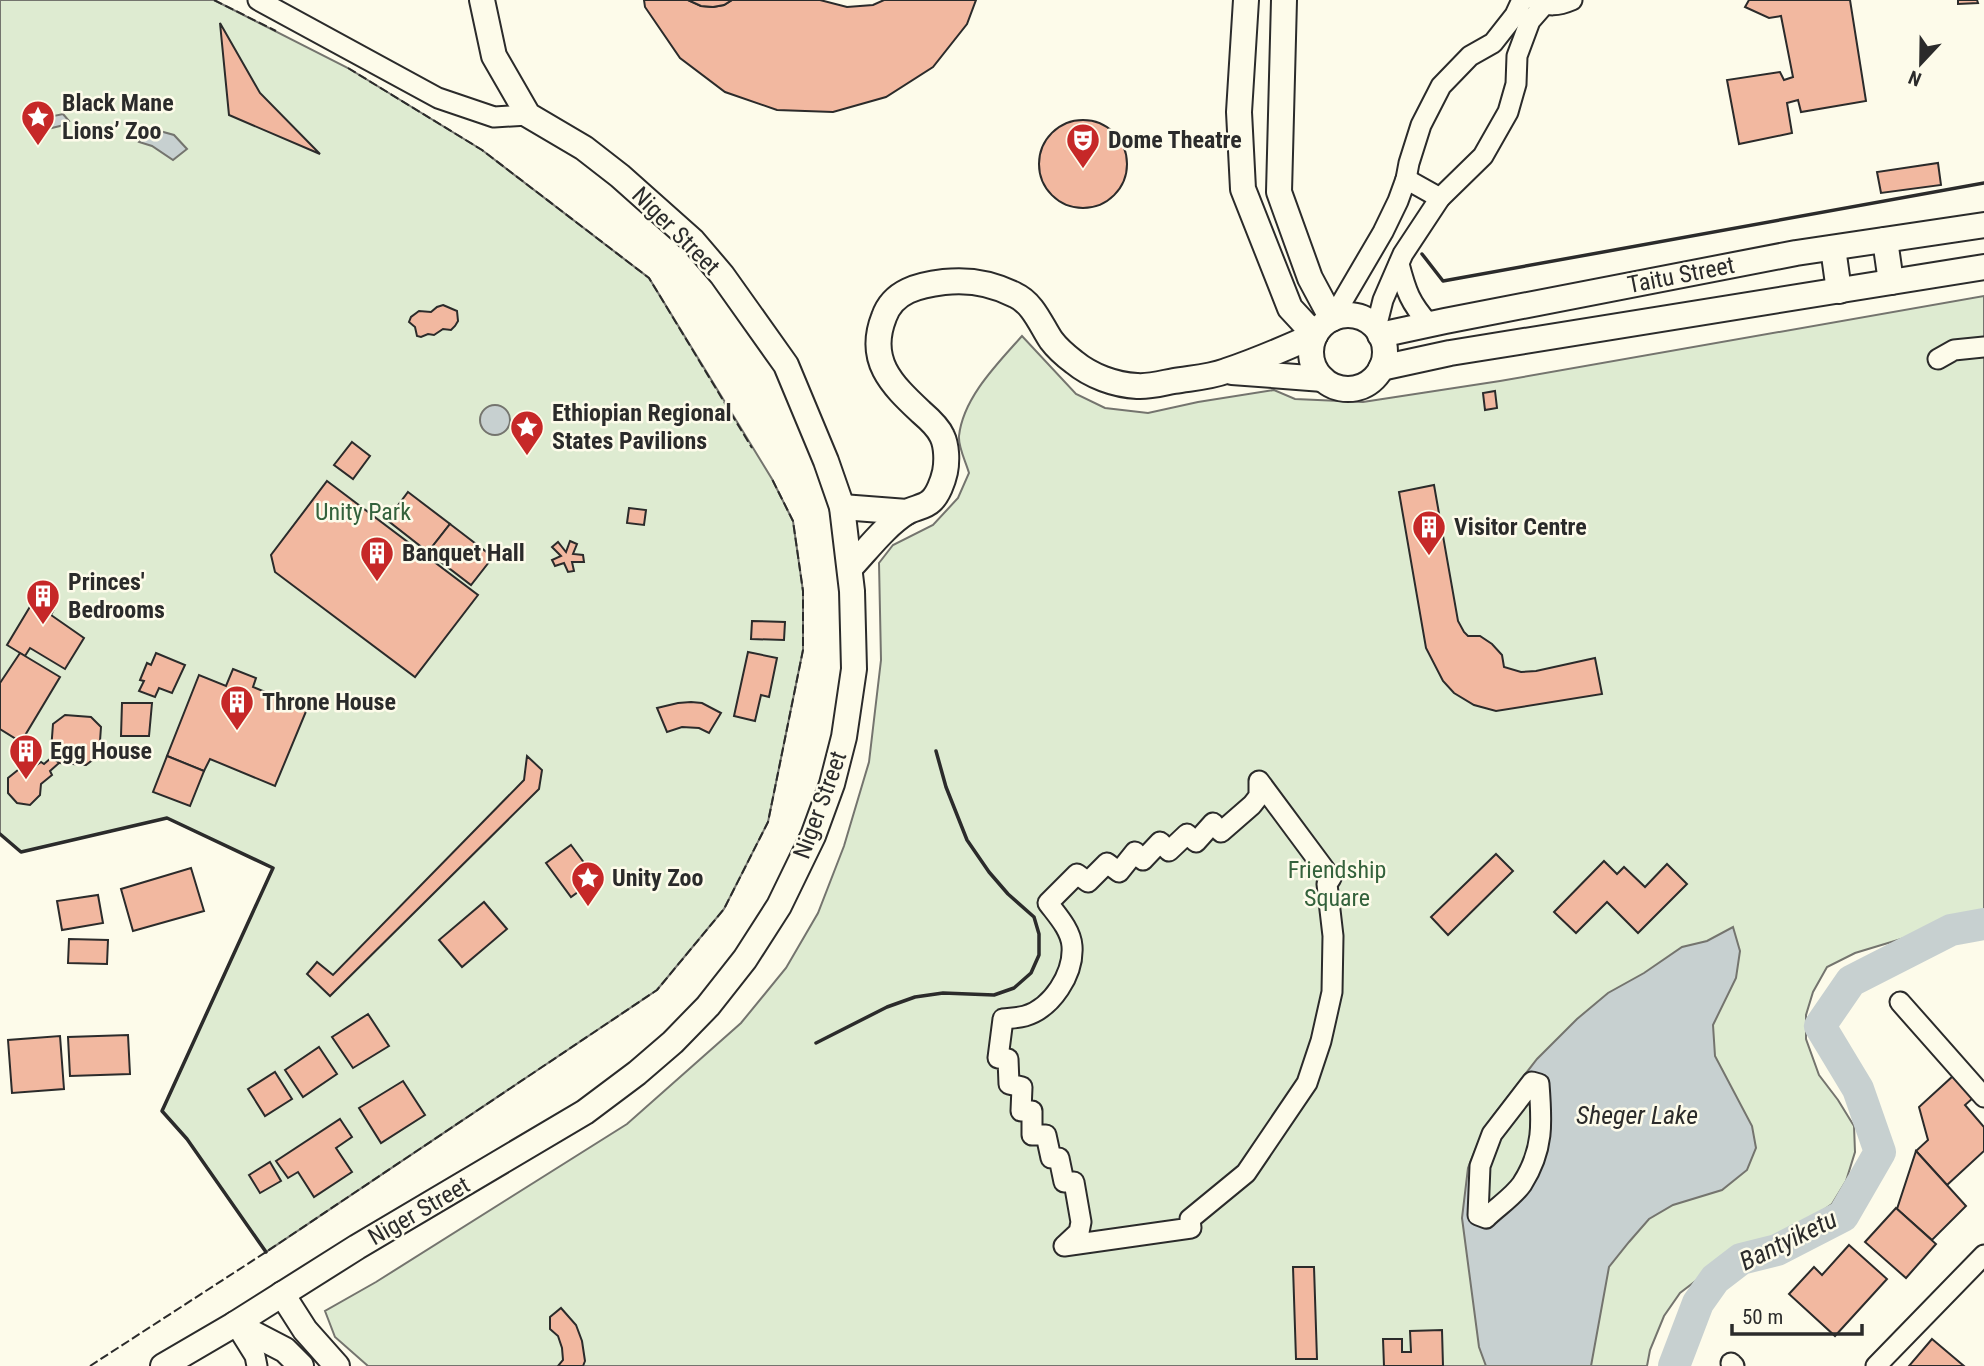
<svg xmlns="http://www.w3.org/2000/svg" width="1984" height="1366" viewBox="0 0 1984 1366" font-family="'Roboto Condensed',sans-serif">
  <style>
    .green { fill: #deebd1; stroke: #74746e; stroke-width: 2 }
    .water { fill: #c7d0d0; stroke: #74746e; stroke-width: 2; fill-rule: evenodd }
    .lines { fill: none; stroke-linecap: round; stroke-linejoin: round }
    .river { stroke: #c7d0d0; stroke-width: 32 }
    .building { fill: #f2b8a0; stroke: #2b2b2b; stroke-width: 2 }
    .minor-casing { stroke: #2b2b2b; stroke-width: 23 }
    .major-casing { stroke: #2b2b2b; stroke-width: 28 }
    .minor { stroke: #fdfbea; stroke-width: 19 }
    .major { stroke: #fdfbea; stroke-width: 24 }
    .fence { stroke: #2b2b2b; stroke-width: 2; stroke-dasharray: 9 3.5; stroke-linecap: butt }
    .wall { stroke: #2b2b2b; stroke-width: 3.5 }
    .labels { text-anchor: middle; stroke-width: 5; stroke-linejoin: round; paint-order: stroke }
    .poi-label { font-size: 24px; font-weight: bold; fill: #2b2b2b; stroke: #fdfbea; text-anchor: start }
    .street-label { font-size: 24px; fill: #2b2b2b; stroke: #fdfbea }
    .park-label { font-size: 24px; fill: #34623c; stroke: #fdfbea }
    .water-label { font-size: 26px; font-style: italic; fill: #2b2b2b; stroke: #fdfbea }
  </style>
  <rect width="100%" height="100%" fill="#fdfbea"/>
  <g class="green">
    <polygon points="0,0 214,0 348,68 482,150 649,278 772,479 793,521 803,591 803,650 768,822 724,909 657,990 266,1252 187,1139 162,1111 273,868 167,818 21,852 0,834"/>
    <path d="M1984 296V914L1855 953 1827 967 1813 992 1806 1015V1039L1819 1075 1838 1100 1854 1126 1855 1152 1846 1181 1832 1204 1812 1218 1723 1260 1680 1293 1664 1316 1650 1350 1647 1366H368L335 1337 325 1311 376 1282 627 1124 741 1023 786 968 818 913 844 846 869 762 881 660 879 563 893 545 933 525 958 498 969 473C966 462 958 447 959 436 963 398 997 364 1022 336L1076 394 1105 408 1148 413 1198 402 1274 390 1295 399 1363 402 1500 381Z"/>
  </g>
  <g class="water">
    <polygon points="63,114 69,121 60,126 35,132 34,120"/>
    <polygon points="149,128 174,135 187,149 173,160 152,146 139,142"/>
    <circle cx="495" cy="420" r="15"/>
    <path d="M1733 927 1740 951 1736 978 1713 1025 1715 1056 1752 1126 1756 1148 1747 1170 1722 1190 1673 1205 1649 1219 1629 1242 1609 1267 1591 1366H1486L1479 1347 1462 1218 1468 1168 1478 1143 1492 1117 1537 1059 1577 1019 1608 993 1644 973 1682 947 1707 941ZM1538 1084 1535 1157 1486 1218 1480 1166Z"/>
  </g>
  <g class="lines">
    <polyline class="river" points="1674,1366 1698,1303 1715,1279 1741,1259 1777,1250 1843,1216 1880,1152 1858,1089 1820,1026 1851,981 1951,930 1984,924"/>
  </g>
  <g class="building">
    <polygon points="644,0 688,0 701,6 713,7 724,5 732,0 820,0 847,7 873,5 884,0 976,0 967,24 933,67 886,97 833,112 777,110 725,92 680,58 645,7"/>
    <polygon points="688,0 732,0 724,5 713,7 701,6"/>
    <polygon points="1749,0 1850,0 1866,101 1801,112 1798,100 1787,103 1792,133 1739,144 1727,80 1780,72 1784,80 1793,77 1781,16 1769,18 1745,7"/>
    <polygon points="1958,0 1977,0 1978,3 1958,4"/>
    <polygon points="220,23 260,93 320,154 229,115"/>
    <circle cx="1083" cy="164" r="44"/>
    <polygon points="1938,163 1941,185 1881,193 1877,172"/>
    <polygon points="443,305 457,311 458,321 455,326 451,330 443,329 434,335 428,334 421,337 417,336 415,327 409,322 411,317 419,311 431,312 437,307"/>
    <polygon points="1495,391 1497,408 1485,410 1483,393"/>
    <polygon points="352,442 370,456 353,479 334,465"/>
    <polygon points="327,481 478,595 415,677 275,572 271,555"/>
    <polygon points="1434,485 1458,621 1464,632 1468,636 1480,636 1492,644 1502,655 1504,667 1521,672 1536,671 1595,658 1602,694 1496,711 1474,705 1454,693 1443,681 1426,648 1399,492"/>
    <polygon points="408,492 450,524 428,552 387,520"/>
    <polygon points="629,508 646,510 644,525 627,523"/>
    <polygon points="450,524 493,557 471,585 428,552"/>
    <polygon points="570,541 577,544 573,554 583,555 584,562 572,562 574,571 568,572 564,563 555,566 552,560 561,556 552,547 558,542 566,552"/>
    <polygon points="37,595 57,603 51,615 84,638 65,669 30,648 25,656 7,645"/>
    <polygon points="752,621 785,622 784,640 751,639"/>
    <polygon points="748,652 777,658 769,697 761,695 755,721 734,716"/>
    <polygon points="20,653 60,677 21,742 0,729 0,683"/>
    <polygon points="156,653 185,665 172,693 159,688 155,697 139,691 144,681 140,680 147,663 151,665"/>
    <polygon points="233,669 256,678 253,687 307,709 275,786 210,759 204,771 167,756 199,675 226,686"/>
    <polygon points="691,702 702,703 721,713 709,733 699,728 682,727 667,732 657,708 678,703"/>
    <polygon points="122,703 152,703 149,736 121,736"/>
    <polygon points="65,715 91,717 101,727 99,755 86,765 59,763 52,757 51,751 53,724"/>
    <polygon points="167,756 204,771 190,806 153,792"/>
    <polygon points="527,756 542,770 539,789 330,996 307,974 317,962 333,975 524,780"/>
    <polygon points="52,757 59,763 50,771 52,775 41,784 40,795 30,805 17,803 8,793 8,778 18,770 29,770 41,762 44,764"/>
    <polygon points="571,845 596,879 571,897 546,863"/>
    <polygon points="1496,854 1513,871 1448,935 1431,917"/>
    <polygon points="1604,861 1617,874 1624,867 1645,887 1667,864 1687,884 1638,933 1607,902 1576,933 1554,912"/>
    <polygon points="191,868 204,911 133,931 121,889"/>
    <polygon points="98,895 103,923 62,930 57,901"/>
    <polygon points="484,902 507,929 462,967 439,940"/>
    <polygon points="69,939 108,940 107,964 68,963"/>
    <polygon points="368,1014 389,1046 353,1068 332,1037"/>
    <polygon points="128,1035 130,1074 70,1076 68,1037"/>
    <polygon points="60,1036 64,1089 12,1093 8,1040"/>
    <polygon points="319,1047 337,1074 303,1097 285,1070"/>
    <polygon points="275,1072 292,1099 265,1116 248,1089"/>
    <polygon points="1953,1076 1973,1098 1965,1105 1984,1127 1984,1151 1947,1185 1916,1151 1928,1140 1919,1107"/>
    <polygon points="403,1081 425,1115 381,1143 359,1108"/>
    <polygon points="340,1119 352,1137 336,1148 352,1172 314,1197 298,1172 288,1178 276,1161"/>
    <polygon points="1916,1151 1966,1206 1932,1240 1897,1209"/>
    <polygon points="270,1162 281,1181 260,1193 249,1175"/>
    <polygon points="1896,1208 1936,1244 1906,1278 1865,1242"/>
    <polygon points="1849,1245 1887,1279 1835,1336 1789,1294 1814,1267 1822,1275"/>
    <polygon points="1293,1267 1314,1267 1317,1359 1296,1359"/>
    <polygon points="561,1308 576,1325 582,1341 585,1361 583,1366 558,1366 563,1360 562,1348 558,1336 550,1329 550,1317"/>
    <polygon points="1442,1330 1443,1366 1384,1366 1383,1339 1402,1339 1402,1352 1411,1352 1410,1331"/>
    <polygon points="1932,1339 1964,1366 1909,1366"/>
  </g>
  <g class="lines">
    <g class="minor-casing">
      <g id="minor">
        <polyline points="258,0 438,98 494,117 528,115"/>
        <path d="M1535 0C1548 7 1558 6 1572 0"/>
        <polyline points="1406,179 1440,198"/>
        <path d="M1399 264C1406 291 1410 303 1429 324"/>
        <polyline points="1332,319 1383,232 1398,201 1406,179 1409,163 1421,125 1441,86 1470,56 1493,43 1515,15 1522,0"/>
        <polyline points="1376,328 1383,300 1403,254 1440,198 1483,156 1508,112 1516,84 1517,56 1530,21 1544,5"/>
        <polyline points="1938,359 1954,350 1984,347"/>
        <path d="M1259 781 1331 878 1327 884 1333 936 1332 992 1321 1041 1307 1083 1246 1173 1190 1219 1191 1228 1064 1246 1079 1232 1081 1222 1074 1182H1064L1059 1158H1051L1046 1135H1032V1111H1021L1022 1087 1009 1084 1008 1059 998 1058 1003 1019C1010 1018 1018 1018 1025 1016 1052 1008 1074 974 1072 946 1071 930 1057 915 1048 903L1077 874 1088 882 1107 863 1119 872 1135 852 1143 860 1160 842 1169 851 1187 834 1196 842 1213 823 1221 832 1252 805 1259 796Z"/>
        <polyline points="1900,1002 1984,1097"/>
        <path d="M1532 1082 1539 1084C1542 1122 1544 1150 1522 1184 1513 1197 1497 1207 1486 1218L1478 1215 1480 1166 1492 1134Z"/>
        <polyline points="235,1324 255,1356 257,1366"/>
        <polyline points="1731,1363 1734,1366"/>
        <polyline points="1876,1366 1984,1255"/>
      </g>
    </g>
    <g class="major-casing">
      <g id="major">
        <polyline points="1246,0 1239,112 1243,189 1290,308 1315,335"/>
        <polyline points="1284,0 1279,192 1310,278 1332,319"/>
        <polyline points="1885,240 1891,282"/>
        <polyline points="1833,248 1839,291"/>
        <circle cx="1348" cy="352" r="37"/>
        <polyline points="1380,335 1445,321 1796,253 1984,225"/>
        <polyline points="1381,368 1450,353 1984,267"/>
        <polyline points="1232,372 1323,379"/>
        <polyline points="842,507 907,512"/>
        <path d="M850 568C868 549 885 526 907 512 914 508 925 507 931 501 938 495 943 481 945 472 947 462 947 446 942 436 938 427 928 418 921 412 891 384 867 360 884 317 893 291 919 285 944 282 970 279 992 283 1015 295 1033 303 1041 325 1051 340 1057 348 1066 356 1074 362 1091 376 1115 385 1137 386 1149 387 1163 383 1174 381 1192 378 1210 377 1226 371 1256 361 1286 348 1315 335"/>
        <polyline points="282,1294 305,1330 337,1366"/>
        <polyline points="235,1324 285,1350 301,1366"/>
        <polyline points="163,1366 235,1324 357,1247 585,1112 637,1073 673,1042 708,1006 745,959 779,906 813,836 832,784 844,737 854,669 852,591 842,507 826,461 786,365 722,275 693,241 620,176 584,148 528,115 494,56 482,0"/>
      </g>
    </g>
    <use href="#minor" class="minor"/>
    <use href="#major" class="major"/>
    <g class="fence">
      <polyline points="214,0 276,31"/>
      <polyline points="348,68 482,150 649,278 752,448"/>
      <polyline points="90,1366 266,1252 657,990 724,909 768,822 803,650 803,591 793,521 772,479"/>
    </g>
    <g class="wall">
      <polyline points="1422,254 1443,281 1984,183"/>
      <polyline points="0,834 21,852 167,818 273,868 162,1111 187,1139 266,1252"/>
      <polyline points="816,1043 887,1007 915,997 943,993 994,995 1014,988 1031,973 1039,955 1039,934 1034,917 1008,894 989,872 967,840 946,787 936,751"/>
    </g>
  </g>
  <defs>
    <g id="sight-pin" transform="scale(1.75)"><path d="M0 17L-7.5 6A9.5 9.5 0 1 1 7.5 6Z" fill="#c62828" stroke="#fdfbea"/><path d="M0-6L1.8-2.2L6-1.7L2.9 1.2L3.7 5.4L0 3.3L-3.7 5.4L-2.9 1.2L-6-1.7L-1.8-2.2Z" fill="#fff"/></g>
    <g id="theatre-pin" transform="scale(1.75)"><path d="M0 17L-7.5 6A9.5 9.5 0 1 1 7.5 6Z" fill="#c62828" stroke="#fdfbea"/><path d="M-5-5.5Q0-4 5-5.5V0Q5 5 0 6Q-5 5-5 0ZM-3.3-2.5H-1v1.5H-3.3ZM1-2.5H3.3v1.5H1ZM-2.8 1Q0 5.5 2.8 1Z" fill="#fff"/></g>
    <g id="building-pin" transform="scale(1.75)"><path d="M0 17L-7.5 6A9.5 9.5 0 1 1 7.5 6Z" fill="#c62828" stroke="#fdfbea"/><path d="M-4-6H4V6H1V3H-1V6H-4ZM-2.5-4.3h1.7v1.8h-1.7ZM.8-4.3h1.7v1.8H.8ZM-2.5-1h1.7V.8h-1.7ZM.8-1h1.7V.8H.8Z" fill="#fff"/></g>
  </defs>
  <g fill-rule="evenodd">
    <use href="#sight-pin" x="38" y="117"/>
    <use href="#theatre-pin" x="1083" y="140"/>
    <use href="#sight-pin" x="527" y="427"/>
    <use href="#building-pin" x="1429" y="527"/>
    <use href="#building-pin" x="377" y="553"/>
    <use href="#building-pin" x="43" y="596"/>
    <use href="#building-pin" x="237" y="702"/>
    <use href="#building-pin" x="26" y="751"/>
    <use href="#sight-pin" x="588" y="878"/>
  </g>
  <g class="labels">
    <g class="poi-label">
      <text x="62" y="111">Black Mane<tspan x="62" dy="28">Lions’ Zoo</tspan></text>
      <text x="1108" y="148">Dome Theatre</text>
      <text x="552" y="421">Ethiopian Regional<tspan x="552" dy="28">States Pavilions</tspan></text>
      <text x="1454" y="535">Visitor Centre</text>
      <text x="402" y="561">Banquet Hall</text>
      <text x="68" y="590">Princes'<tspan x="68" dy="28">Bedrooms</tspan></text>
      <text x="262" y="710">Throne House</text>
      <text x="50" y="759">Egg House</text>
      <text x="612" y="886">Unity Zoo</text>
    </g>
    <g class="street-label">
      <text transform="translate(676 231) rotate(45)" y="8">Niger Street</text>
      <text transform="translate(1681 275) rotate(-11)" y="8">Taitu Street</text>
      <text transform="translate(820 805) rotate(-70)" y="8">Niger Street</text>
      <text transform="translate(419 1211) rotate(-30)" y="8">Niger Street</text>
    </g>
    <g class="park-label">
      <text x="363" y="520">Unity Park</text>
      <text x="1337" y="878">Friendship<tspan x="1337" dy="28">Square</tspan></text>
    </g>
    <g class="water-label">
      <text x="1637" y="1124">Sheger Lake</text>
      <text transform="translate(1788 1240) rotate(-26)" y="9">Bantyiketu</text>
    </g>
  </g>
  <g transform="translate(1921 63) rotate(202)" stroke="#fdfbea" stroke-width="5" paint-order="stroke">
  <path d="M0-5L12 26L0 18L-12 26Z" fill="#2b2b2b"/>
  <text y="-10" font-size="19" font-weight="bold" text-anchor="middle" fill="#2b2b2b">N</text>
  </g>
  <path d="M1732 1324v10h130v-10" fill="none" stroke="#2b2b2b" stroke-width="3.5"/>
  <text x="1742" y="1324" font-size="21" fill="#2b2b2b" stroke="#fdfbea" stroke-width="5" paint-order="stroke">50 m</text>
</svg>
